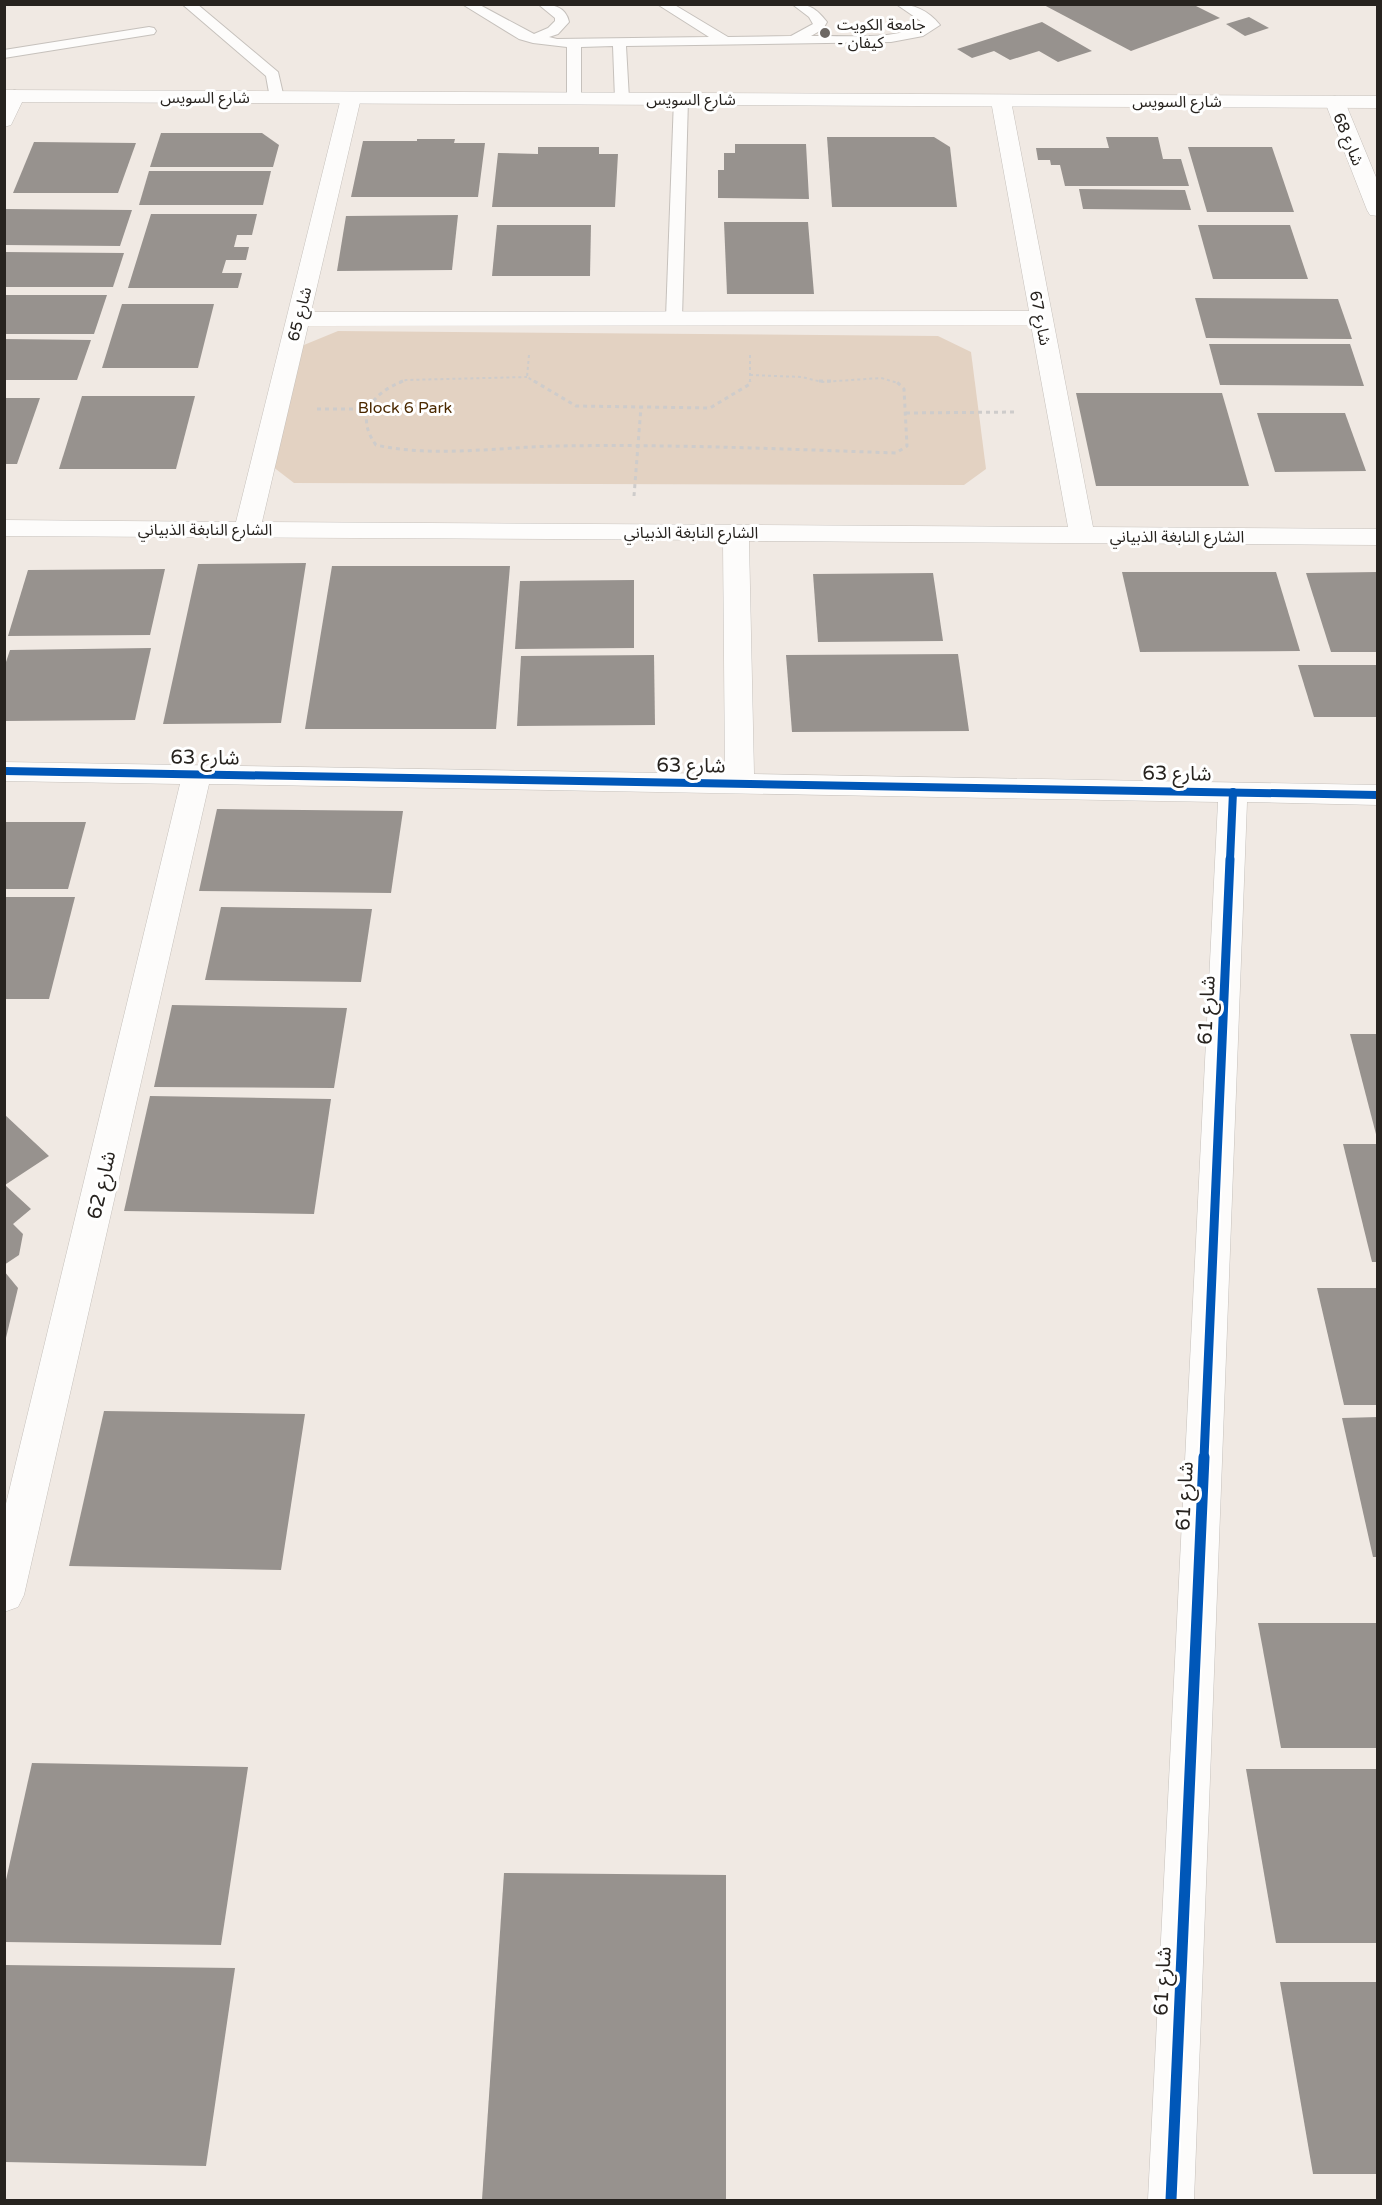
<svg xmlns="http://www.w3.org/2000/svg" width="1382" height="2205" viewBox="0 0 1382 2205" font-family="'Varela Round','Noto Sans Arabic',sans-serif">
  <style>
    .green { fill: #e3d2c2 }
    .building { fill: #97928e }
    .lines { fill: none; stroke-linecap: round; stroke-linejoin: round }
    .service-casing { stroke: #c6c1bc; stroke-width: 2 }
    .minor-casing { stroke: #c6c1bc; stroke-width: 1 }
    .tertiary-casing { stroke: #c6c1bc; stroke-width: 1 }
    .path-far1 { stroke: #cecccb; stroke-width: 2; stroke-dasharray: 3 3; stroke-linecap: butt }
    .path { stroke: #cecccb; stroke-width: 3; stroke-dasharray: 4 4; stroke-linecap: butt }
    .service { fill: #fdfcfb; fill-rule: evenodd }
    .minor { fill: #fdfcfb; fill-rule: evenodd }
    .tertiary { fill: #fdfcfb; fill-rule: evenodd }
    .cycleway-far2-casing { stroke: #fff; stroke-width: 10 }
    .cycleway-far1-casing { stroke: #fff; stroke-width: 13 }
    .cycleway-casing { stroke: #fff; stroke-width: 15 }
    .cycleway-far2 { stroke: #0057b8; stroke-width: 8 }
    .cycleway-far1 { stroke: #0057b8; stroke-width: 9 }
    .cycleway { stroke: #0057b8; stroke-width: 11 }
    .poi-dot { fill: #6d6864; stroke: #fff; stroke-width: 2 }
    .labels { text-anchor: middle; stroke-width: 6; stroke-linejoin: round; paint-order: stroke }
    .far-poi-label { font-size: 16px; fill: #27231f; stroke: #fff; text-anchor: start }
    .far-street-label { font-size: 16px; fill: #27231f; stroke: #fff }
    .far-park-label { font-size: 16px; fill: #4b2900; stroke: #fff }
    .street-label { font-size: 20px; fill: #27231f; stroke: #fff }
  </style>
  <rect width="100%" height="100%" fill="#f0e9e3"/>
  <polygon class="green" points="338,331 938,336 971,352 986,469 964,485 294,483 268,463 299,347"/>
  <g class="building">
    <polygon points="1042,4 1192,4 1220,18 1131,51"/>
    <polygon points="1249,17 1269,28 1245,36 1226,24"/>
    <polygon points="1042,22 1092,51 1058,62 1039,51 1010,60 994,51 972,58 957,49"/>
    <polygon points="161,133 262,133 279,145 273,167 150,167"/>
    <polygon points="827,137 934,137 950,147 957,207 832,207"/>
    <polygon points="1106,137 1158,137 1163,159 1181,159 1189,186 1065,186 1060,165 1051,165 1050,160 1038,160 1036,148 1109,148"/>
    <polygon points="417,139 455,139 454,143 485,143 478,197 351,197 363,141 417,141"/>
    <polygon points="34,142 136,143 118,193 13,193"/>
    <polygon points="735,144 806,144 809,199 718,198 718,170 724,170 724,153 735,153"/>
    <polygon points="538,147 599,147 599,154 618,154 615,207 492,207 498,153 538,154"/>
    <polygon points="1188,147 1272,147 1294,212 1207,212"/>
    <polygon points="149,171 271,171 263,205 139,205"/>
    <polygon points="1079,189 1185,190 1191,210 1083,209"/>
    <polygon points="5,209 132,210 120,246 4,245"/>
    <polygon points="151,214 257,214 252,235 237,235 234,247 249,247 246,260 226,260 222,273 242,273 238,288 128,288"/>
    <polygon points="458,215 452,270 337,271 346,216"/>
    <polygon points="724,222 808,222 814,294 727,294"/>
    <polygon points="497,225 591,225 590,276 492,276"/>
    <polygon points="1198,225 1290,225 1308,279 1213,279"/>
    <polygon points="4,252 124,253 113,287 4,287"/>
    <polygon points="4,295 107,295 94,334 4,334"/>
    <polygon points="1195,298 1338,299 1352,339 1206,338"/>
    <polygon points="122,304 214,304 198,368 102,368"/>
    <polygon points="4,339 91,340 77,380 4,380"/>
    <polygon points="1209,344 1350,344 1364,386 1220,385"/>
    <polygon points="1076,393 1222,393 1249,486 1096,486"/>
    <polygon points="82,396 195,396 176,469 59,469"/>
    <polygon points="4,398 40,398 17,464 4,464"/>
    <polygon points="1257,413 1345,413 1366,471 1275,472"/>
    <polygon points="306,563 281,723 163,724 198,564"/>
    <polygon points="332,566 510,566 496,729 305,729"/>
    <polygon points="165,569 150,635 8,636 28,570"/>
    <polygon points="1122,572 1276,572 1300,651 1140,652"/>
    <polygon points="1378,572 1378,652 1331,652 1306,573"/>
    <polygon points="933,573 943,641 818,642 813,574"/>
    <polygon points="634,580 634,648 515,649 520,581"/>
    <polygon points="151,648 135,720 4,721 4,668 10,650"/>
    <polygon points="958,654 969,731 792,732 786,655"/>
    <polygon points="654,655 655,725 517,726 521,656"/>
    <polygon points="1298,665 1378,665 1378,717 1314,717"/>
    <polygon points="217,809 403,811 391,893 199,891"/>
    <polygon points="4,822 86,822 68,889 4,889"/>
    <polygon points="4,897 75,897 49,999 4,999"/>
    <polygon points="221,907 372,909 361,982 205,980"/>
    <polygon points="172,1005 347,1008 334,1088 154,1087"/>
    <polygon points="1350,1034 1378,1034 1378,1138 1377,1138"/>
    <polygon points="150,1096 331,1099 314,1214 124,1211"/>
    <polygon points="4,1114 49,1156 5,1185 31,1209 13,1224 23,1234 19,1255 4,1265"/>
    <polygon points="1343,1144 1378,1144 1378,1262 1372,1262"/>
    <polygon points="4,1271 18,1288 5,1342 4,1342"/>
    <polygon points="1317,1288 1378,1288 1378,1405 1344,1405"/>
    <polygon points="104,1411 305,1414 281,1570 69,1566"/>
    <polygon points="1378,1417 1378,1557 1373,1557 1342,1418"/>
    <polygon points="1258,1623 1378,1623 1378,1748 1281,1748"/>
    <polygon points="32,1763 248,1767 221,1945 4,1942 4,1889"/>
    <polygon points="1246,1769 1378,1769 1378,1943 1276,1943"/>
    <polygon points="504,1873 726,1875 726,2200 482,2200"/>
    <polygon points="4,1965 235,1968 206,2166 4,2162"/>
    <polygon points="1280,1982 1378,1982 1378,2174 1313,2174"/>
  </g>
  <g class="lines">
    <g class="service-casing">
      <g id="service">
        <polygon points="182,4 197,4 278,72 284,98 282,101 277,102 270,98 266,76"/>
        <path d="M462 4H478L534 34 548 28 555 21V18L538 4C551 4 566 6 569 22L558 34 549 37 557 39 709 37 657 4H673L728 37 791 36 813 24 809 17 792 4C809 4 816 8 827 22L823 29 811 36C843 35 898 41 925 24L896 4C914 4 928 10 940 25L923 36 891 42 626 46 629 99 622 103 615 99 613 46 581 47V99L574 103 567 99V47L533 43 519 39Z"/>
        <polygon points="149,27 154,28 156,31 154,34 4,58 4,50"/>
        <polygon points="681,95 688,99 682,318 674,323 666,318 674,99"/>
      </g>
    </g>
    <g class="minor-casing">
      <g id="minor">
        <polygon points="15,90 22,92 25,96 11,125 4,127 4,97 8,92"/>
        <path d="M351 92 358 94 361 98 311 312 1029 311 991 101 994 97H1008L1011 101 1093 527 1378 529V545L749 541 754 774 1378 785V805L1247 802 1194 2200H1148L1218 802 209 784 24 1595 18 1607 4 1612V1512L180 784 4 781V762L725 774 723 540 4 536V520L236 522 341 98 344 94ZM1031 325 1068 527 262 522 308 326Z"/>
        <polygon points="1335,96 1342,98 1345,102 1378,182 1378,216 1370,215 1367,210 1325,102 1328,98"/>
      </g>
    </g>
    <g class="tertiary-casing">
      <polygon id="tertiary" points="4,90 1378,96 1378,108 4,102"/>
    </g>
    <g class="path-far1">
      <polyline points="529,355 527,377 537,383"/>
      <polyline points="750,355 750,383"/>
      <polyline points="750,375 802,377 822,382 881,378 898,383"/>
      <polyline points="399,383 406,380 527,377"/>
    </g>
    <g class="path">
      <path d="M403 381C373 393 354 415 376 445 436 458 497 447 558 446 671 444 783 449 896 453L907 446 904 389 896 381"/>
      <polyline points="534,381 576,406 710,408 750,384 750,381"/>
      <polyline points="819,381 835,381"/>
      <polyline points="317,409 370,409"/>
      <polyline points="906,413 1017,412"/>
      <polyline points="634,496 641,407"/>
    </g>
    <use href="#service" class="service"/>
    <use href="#minor" class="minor"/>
    <use href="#tertiary" class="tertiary"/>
    <g class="cycleway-far2-casing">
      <g id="cycleway-far2">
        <polyline points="4,771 1378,795"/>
        <polyline points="1230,860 1233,792"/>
      </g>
    </g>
    <g class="cycleway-far1-casing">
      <polyline id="cycleway-far1" points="1204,1458 1230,859"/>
    </g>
    <g class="cycleway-casing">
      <polyline id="cycleway" points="1171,2200 1204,1457"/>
    </g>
    <use href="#cycleway-far2" class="cycleway-far2"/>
    <use href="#cycleway-far1" class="cycleway-far1"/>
    <use href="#cycleway" class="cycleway"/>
  </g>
  <circle class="poi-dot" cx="825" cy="33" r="6"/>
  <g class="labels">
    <g class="far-poi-label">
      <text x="837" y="30">جامعة الكويت<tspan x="837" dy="18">- كيفان</tspan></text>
    </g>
    <g class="far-street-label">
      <text x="205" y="103">شارع السويس</text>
      <text x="691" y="105">شارع السويس</text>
      <text x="1177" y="107">شارع السويس</text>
      <text transform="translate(1349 139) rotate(68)" y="6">شارع 68</text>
      <text transform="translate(299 314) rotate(-76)" y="6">شارع 65</text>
      <text transform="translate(1041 318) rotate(79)" y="6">شارع 67</text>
      <text x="205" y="535">الشارع النابغة الذبياني</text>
      <text x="691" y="538">الشارع النابغة الذبياني</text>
      <text x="1177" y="542">الشارع النابغة الذبياني</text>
    </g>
    <g class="far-park-label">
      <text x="405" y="413">Block 6 Park</text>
    </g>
    <g class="street-label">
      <text transform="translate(205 757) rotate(1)" y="7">شارع 63</text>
      <text transform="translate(691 765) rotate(1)" y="7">شارع 63</text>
      <text transform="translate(1177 773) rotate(1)" y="7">شارع 63</text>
      <text transform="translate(1206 1010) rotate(-87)" y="7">شارع 61</text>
      <text transform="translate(101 1185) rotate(-77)" y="7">شارع 62</text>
      <text transform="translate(1184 1496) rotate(-87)" y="7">شارع 61</text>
      <text transform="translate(1162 1981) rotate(-87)" y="7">شارع 61</text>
    </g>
  </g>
  <rect width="1382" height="2205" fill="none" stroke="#27231f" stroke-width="12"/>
</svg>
